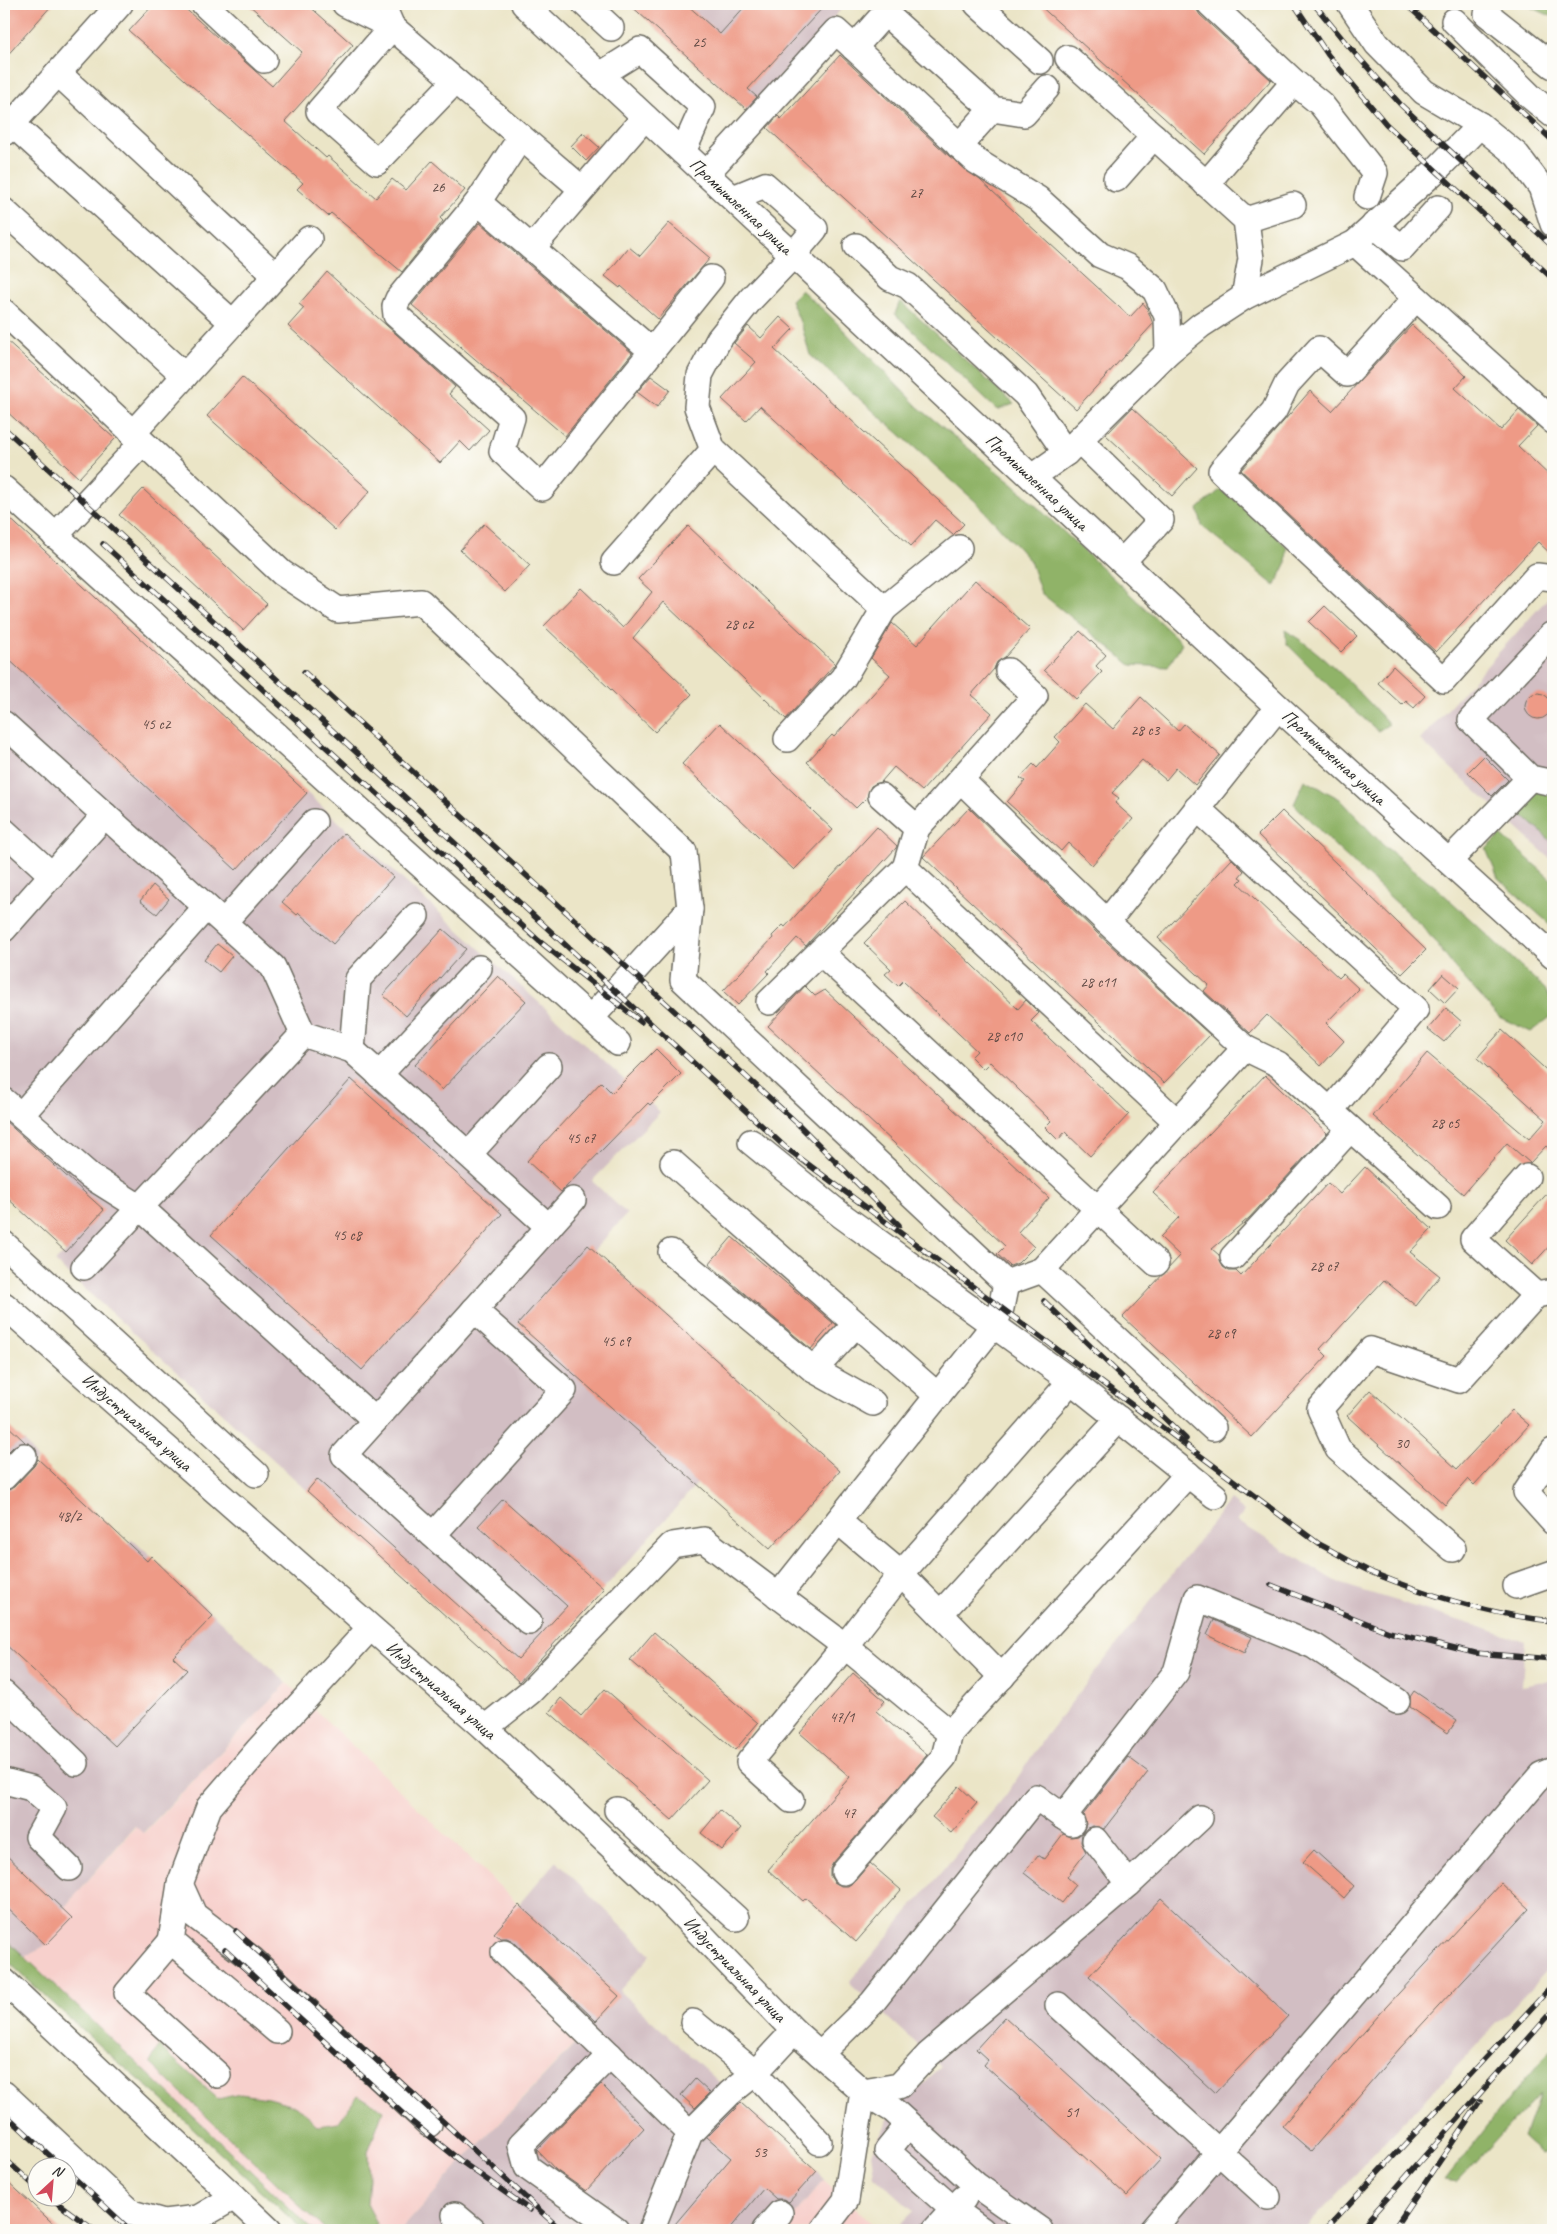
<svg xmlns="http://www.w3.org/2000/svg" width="1557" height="2234" viewBox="0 0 1557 2234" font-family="Caveat,sans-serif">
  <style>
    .built { fill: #f7d0cc }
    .industrial { fill: #d2bec3 }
    .forest { fill: #90b368; stroke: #5e6f4a }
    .building { fill: #ee9a86 }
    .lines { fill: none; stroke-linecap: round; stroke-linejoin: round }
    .minor-casing { stroke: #6e6c62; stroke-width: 28 }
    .minor { stroke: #fff; stroke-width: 25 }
    .rail-casing { stroke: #2b2b2b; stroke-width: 5.5 }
    .rail { stroke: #fdfcf7; stroke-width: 4; stroke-dasharray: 11; stroke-linecap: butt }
    .labels { text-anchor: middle; stroke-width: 4; stroke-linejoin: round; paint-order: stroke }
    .number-label { font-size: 15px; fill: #5c4742 }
    .street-label { font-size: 18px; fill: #2b2b2b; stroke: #fdfcf7 }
  </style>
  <rect width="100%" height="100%" fill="#fdfcf7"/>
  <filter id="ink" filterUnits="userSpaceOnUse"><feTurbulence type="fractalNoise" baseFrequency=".02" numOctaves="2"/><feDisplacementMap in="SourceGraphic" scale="10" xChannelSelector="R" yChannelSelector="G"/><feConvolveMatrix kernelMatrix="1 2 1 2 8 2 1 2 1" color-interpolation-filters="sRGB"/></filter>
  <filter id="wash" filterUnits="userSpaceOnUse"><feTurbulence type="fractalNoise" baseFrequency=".0096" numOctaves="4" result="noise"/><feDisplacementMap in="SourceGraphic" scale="20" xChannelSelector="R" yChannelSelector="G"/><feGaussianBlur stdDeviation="1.12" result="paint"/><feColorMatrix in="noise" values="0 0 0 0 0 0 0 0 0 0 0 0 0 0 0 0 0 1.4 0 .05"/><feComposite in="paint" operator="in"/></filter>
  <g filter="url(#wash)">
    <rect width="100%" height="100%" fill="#ebe5c7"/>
    <g class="built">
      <polygon points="287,1683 519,1905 494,1933 503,1941 579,2039 462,2162 401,2230 313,2230 25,1957 46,1945 63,1909 136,1826 144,1833"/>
      <polygon points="824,2180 879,2230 781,2230"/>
    </g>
    <g class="industrial">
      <polygon points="629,4 846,4 748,111"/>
      <polygon points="4,513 307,793 660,1112 592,1181 627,1214 594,1250 840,1471 770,1549 697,1484 520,1683 55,1262 66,1252 4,1195"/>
      <polygon points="1547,599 1553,601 1553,861 1420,740"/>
      <polygon points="4,1422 25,1442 37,1459 10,1488 100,1573 132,1539 287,1683 143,1833 135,1826 63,1909 72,1918 46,1945 25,1957 4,1937"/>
      <polygon points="1230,1500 1244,1511 1237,1521 1338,1583 1525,1641 1522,1686 1553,1680 1553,1964 1303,2230 894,2230 913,2211 874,2176 871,2153 893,2110 941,2067 849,1982 1006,1795 1046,1735"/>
      <polygon points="556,1861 651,1955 619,1991 817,2171 824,2180 781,2230 401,2230 462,2162 579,2040 503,1941 494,1933"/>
    </g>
    <g class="forest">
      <polygon points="1524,4 1553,4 1553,17"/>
      <polygon points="801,290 829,315 918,407 1016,487 1182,643 1168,667 1131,665 1041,593 1030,561 975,501 810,355 802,327 791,300"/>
      <polygon points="900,301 1014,404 997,410 895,314"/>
      <polygon points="1220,490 1245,506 1287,547 1286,564 1275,586 1202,526 1198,509"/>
      <path d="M1285 630C1325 654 1358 690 1389 724L1378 731 1346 703 1287 644Z"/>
      <polygon points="1305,780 1340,799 1383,845 1437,888 1545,989 1553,1006 1553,1015 1531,1032 1499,1017 1454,967 1424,928 1335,846 1294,804"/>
      <polygon points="1539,789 1553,793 1553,839 1551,841 1519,812"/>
      <polygon points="1501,835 1553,881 1553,927 1498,878 1486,849"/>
      <polygon points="4,1937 25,1957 313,2230 303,2230 154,2092 105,2051 4,1958"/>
      <polygon points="159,2046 218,2099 240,2094 268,2098 297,2106 318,2126 338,2123 358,2095 383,2110 368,2152 369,2179 367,2204 377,2223 373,2230 326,2230 150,2063"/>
      <polygon points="1553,2047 1553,2148 1541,2153 1524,2138 1540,2093 1457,2182 1445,2180 1508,2100"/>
    </g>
    <g id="blocks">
      <g class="building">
        <polygon points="4,4 53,4 4,59"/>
        <polygon points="154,4 180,4 272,86 302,52 248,4 307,4 353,45 285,121 326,158 328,156 376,198 392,179 406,190 432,161 465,190 440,218 443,221 402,272 331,213 328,216 297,189 303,183 129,31"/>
        <polygon points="629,4 686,4 720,34 747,4 826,4 748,89 757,97 746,109"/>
        <polygon points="1038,4 1193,4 1200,15 1271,80 1204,154"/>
        <polygon points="840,55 949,156 980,180 1130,317 1143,303 1147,308 1153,324 1076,409 767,128 778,116 781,119"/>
        <polygon points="583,133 599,147 586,161 571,146"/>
        <polygon points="480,223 632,353 565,436 412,305"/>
        <polygon points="669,223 710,258 658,319 621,286 620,288 605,276 629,247 640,256"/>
        <polygon points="327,272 455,387 449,394 489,430 470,451 460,441 440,463 288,326 304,308 299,304"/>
        <polygon points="780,317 793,329 774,349 964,524 953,535 935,520 911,546 760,406 746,421 722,399 756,362 734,343 748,326 761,338"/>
        <polygon points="1412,325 1466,376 1455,388 1501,430 1519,410 1537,426 1518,446 1553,479 1553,556 1538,542 1436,652 1241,470 1310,391 1332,411"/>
        <polygon points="4,338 115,439 79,478 4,409"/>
        <polygon points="651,376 670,390 657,407 637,392"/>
        <polygon points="242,377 370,491 335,530 207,416"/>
        <polygon points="1132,408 1197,468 1172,496 1106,435"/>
        <polygon points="143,489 267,604 243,630 119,515"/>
        <polygon points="4,513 307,793 236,870 4,655"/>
        <polygon points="484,524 530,565 505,592 460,550"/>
        <polygon points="688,526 835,664 786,719 663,602 633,638 692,694 655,732 544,626 581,588 623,628 652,592 638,579"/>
        <polygon points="975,580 1030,629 1005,657 997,662 994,669 971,695 992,713 922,791 894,767 881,782 871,786 867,797 856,808 807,762 832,735 834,737 890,675 871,658 892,623 917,645"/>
        <polygon points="1325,606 1357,636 1341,652 1309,622"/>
        <polygon points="1080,631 1106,655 1096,666 1102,672 1076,699 1044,670"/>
        <polygon points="1393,666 1425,696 1414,708 1406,701 1402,705 1378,683"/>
        <circle cx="1538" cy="706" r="13"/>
        <polygon points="1141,697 1178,731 1184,724 1220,755 1195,785 1176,768 1166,780 1142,760 1112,793 1119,798 1115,803 1133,819 1092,865 1068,843 1061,851 1007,802 1025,781 1020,778 1033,764 1037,768 1060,742 1055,737 1085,704 1113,729"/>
        <polygon points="720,723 833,830 794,870 682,764"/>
        <polygon points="1484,756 1508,780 1492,796 1468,772"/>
        <polygon points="969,808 1097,933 1210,1035 1164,1083 923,857"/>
        <polygon points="1282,811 1426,950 1402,974 1258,835"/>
        <polygon points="877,827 897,846 896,848 810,941 806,946 797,938 767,971 769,973 738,1005 723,991 773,938 772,936 783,925 785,927"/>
        <polygon points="344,833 393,877 333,944 299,913 297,915 282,902"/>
        <polygon points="1232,859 1244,871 1239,877 1242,879 1238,883 1339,978 1343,974 1359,989 1326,1023 1344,1041 1321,1066 1267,1015 1250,1033 1204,991 1209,985 1158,938"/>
        <polygon points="153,885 169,899 157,914 140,901"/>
        <polygon points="905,901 1018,1009 1026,1000 1039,1013 1031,1021 1129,1114 1090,1156 1065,1132 1058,1140 1045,1127 1051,1121 990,1062 983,1069 971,1057 977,1051 903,981 898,986 885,974 891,969 864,943"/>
        <polygon points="443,929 466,949 406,1016 383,995"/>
        <polygon points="217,944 232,956 219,972 204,960"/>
        <polygon points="1443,974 1459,988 1445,1003 1430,989"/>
        <polygon points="498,976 526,1001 442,1090 415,1065"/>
        <polygon points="805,986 815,996 825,990 1049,1198 1018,1232 1034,1247 1018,1263 1010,1266 997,1254 1005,1246 768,1026"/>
        <polygon points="1446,1008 1462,1022 1444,1042 1428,1029"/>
        <polygon points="1502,1030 1553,1076 1553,1152 1546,1146 1530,1163 1507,1143 1463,1194 1373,1116 1427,1053 1529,1139 1546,1120 1477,1058"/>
        <polygon points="656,1049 681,1074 650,1105 648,1103 561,1192 527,1161 601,1082 612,1093"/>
        <polygon points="1265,1075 1327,1133 1249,1218 1212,1249 1219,1255 1223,1267 1229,1271 1236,1271 1241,1276 1328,1183 1340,1194 1365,1167 1432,1229 1410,1252 1440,1276 1416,1306 1384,1280 1320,1349 1327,1356 1252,1437 1123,1317 1180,1256 1160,1237 1179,1217 1153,1193"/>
        <polygon points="351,1079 502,1214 362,1370 211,1235"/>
        <polygon points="4,1120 104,1210 66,1252 4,1195"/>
        <polygon points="1553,1187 1553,1242 1532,1265 1505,1240"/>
        <polygon points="732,1237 833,1323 811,1349 709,1264"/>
        <polygon points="588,1245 840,1471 770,1549 518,1324"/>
        <polygon points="1370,1390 1457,1469 1512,1410 1529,1425 1474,1485 1468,1479 1445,1505 1347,1416"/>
        <polygon points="4,1422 25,1442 14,1446 4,1456"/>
        <polygon points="38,1459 147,1561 151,1556 213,1616 173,1657 187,1670 115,1746 4,1643 4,1491 14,1487 34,1466"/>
        <polygon points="317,1479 518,1659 567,1606 478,1526 503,1499 604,1589 519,1682 307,1491"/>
        <polygon points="1214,1620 1252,1637 1244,1653 1207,1635"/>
        <polygon points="654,1632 758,1723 735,1750 630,1660"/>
        <polygon points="853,1673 885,1701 876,1711 927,1755 833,1863 830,1869 830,1876 834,1882 841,1886 848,1886 855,1881 870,1863 901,1890 856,1942 806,1898 803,1901 768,1870 850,1777 800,1733"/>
        <polygon points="605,1689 708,1780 672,1820 549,1712 561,1698 581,1716"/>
        <polygon points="1414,1691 1457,1720 1448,1733 1410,1707 1410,1697"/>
        <polygon points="1128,1757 1148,1772 1104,1829 1093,1826 1087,1828 1082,1834 1081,1842 1086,1852 1067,1877 1076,1885 1062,1903 1024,1873 1038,1855 1044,1859 1063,1834 1071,1837 1078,1836 1083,1832 1086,1824 1083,1815"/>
        <polygon points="959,1786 977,1803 951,1833 932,1817"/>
        <polygon points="720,1810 741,1828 722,1850 701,1833"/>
        <polygon points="1314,1850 1354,1886 1344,1898 1303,1862"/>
        <polygon points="4,1853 72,1918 46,1945 4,1905"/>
        <polygon points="1501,1883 1529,1909 1400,2048 1311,2151 1282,2126 1386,2007"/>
        <polygon points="1161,1898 1288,2016 1215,2093 1089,1976"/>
        <polygon points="519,1905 619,1996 596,2021 514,1942 507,1938 500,1938 494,1933"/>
        <polygon points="1005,2017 1161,2159 1127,2196 984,2065 988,2060 976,2049"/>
        <polygon points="695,2079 710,2093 695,2108 681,2095"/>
        <polygon points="601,2084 644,2128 586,2191 556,2170 537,2150"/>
        <polygon points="741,2103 817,2171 789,2202 783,2199 776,2199 764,2188 729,2230 670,2230 731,2158 707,2137"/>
        <polygon points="4,2178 60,2230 4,2230"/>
      </g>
    </g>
  </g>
  <g filter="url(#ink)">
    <use href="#blocks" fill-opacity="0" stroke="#6e6c62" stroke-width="1"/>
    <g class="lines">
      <g class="minor-casing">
        <g id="minor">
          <polyline points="204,4 264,60"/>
          <polyline points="345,4 392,27 582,189"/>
          <polyline points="382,4 392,27 319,111 377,162 455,81"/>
          <polyline points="524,4 1278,707 1553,956"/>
          <polyline points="585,4 611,28"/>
          <polyline points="977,4 1040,61"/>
          <polyline points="1210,4 1294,82 1321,104 1375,173 1367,197"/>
          <polyline points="1350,4 1377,44 1424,92 1480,125 1517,155 1541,187 1553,224"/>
          <polyline points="1487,14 1553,66"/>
          <polyline points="1454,21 1531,97 1553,115"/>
          <polyline points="854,48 885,13 992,109 959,146"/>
          <polyline points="1068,58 1246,220 1251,259 1244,297"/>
          <polyline points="58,73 276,276"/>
          <polyline points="600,75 640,50 703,107 683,152"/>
          <polyline points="992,109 1024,114 1047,88"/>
          <polyline points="12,124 233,323"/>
          <polyline points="4,133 120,4"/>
          <polyline points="521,137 478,202 398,299 395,306 396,315 512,418 502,451 542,488 711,278"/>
          <polyline points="706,174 836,31 976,161 1038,199 1100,255 1128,267 1155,290 1167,316 1168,352"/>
          <polyline points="1116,179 1154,136"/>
          <polyline points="1206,184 1294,82"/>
          <polyline points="733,198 765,185 815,229 793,255 751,299 719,339 700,375 697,407 713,450 884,609 843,678 787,739"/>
          <polyline points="478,202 652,351"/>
          <polyline points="4,211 185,376"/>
          <polyline points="1246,220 1293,205"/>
          <polyline points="1374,225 1402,248 1438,208"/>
          <polyline points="1355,243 1553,421"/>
          <polyline points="856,246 890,278 908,286 1026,395 1066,453"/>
          <polyline points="532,248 645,117"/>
          <polyline points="1416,298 1347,374 1319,349 1287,384 1274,411 1221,471 1444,680 1537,576 1553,578"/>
          <polyline points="4,312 282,573 338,610 421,602 684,852 690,909 683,980 1006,1283 1042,1270 1245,1048"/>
          <polyline points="132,434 309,239"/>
          <polyline points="1079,440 1161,520 1123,561"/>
          <polyline points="1032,477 1066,453 1168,352 1201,325 1244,297 1355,243 1436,170 1480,125"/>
          <polyline points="4,489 618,1043"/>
          <polyline points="55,536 142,443"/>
          <polyline points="614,562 713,450"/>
          <polyline points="884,609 959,548"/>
          <polyline points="1553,636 1551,635 1471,720 1530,778 1553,783"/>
          <polyline points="4,724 273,967 303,1034 84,1267"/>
          <polyline points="961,780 1107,922 1245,1048 1278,1064 1438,1207"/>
          <polyline points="881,796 917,828"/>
          <polyline points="1197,808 1416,1009 1330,1111"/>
          <polyline points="4,831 52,875"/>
          <polyline points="1449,861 1530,778"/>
          <polyline points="905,868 1177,1122"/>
          <polyline points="224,922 314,822"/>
          <polyline points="1107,922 1278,707"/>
          <polyline points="4,929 105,815"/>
          <polyline points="820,952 1156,1263"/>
          <polyline points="769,1002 905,868 917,828 1035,696 1008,671"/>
          <polyline points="591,1018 690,909"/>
          <polyline points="303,1034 352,1050 549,1227"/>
          <polyline points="352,1050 358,979 416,916"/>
          <polyline points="379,1075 479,968"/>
          <polyline points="4,1101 90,1176 141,1208 375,1420"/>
          <polyline points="21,1115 206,907"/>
          <polyline points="751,1142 841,1215 1071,1381 1215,1496"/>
          <polyline points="469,1154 549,1066"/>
          <polyline points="673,1163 938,1396"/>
          <polyline points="1527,1177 1473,1239 1536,1295"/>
          <polyline points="4,1244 256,1474"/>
          <polyline points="671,1252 814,1370 873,1403"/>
          <polyline points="1233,1257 1350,1129"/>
          <polyline points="1042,1270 1213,1428"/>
          <polyline points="4,1305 485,1728 661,1893 794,2031 863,2092 893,2110 976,2185 1040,2230"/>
          <polyline points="814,1370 856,1324"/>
          <polyline points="1553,1451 1526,1492 1553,1522"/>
          <polyline points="4,1477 24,1456"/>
          <polyline points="838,1521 901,1574 1002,1677"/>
          <polyline points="433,1535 564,1390 474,1310"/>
          <polyline points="1453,1549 1338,1449 1320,1409 1371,1350 1459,1380 1536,1295 1553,1292"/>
          <polyline points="1516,1586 1553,1573"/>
          <polyline points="778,1596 994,1325 1001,1308 1006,1283"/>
          <polyline points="940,1614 1119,1419"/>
          <polyline points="529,1622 344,1455 573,1200"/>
          <polyline points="4,1694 76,1763"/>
          <polyline points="485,1728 530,1692 672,1545 704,1540 845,1646 950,1733"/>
          <polyline points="4,1781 31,1788 54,1808 38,1837 69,1868"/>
          <polyline points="791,1800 749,1762 845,1646 901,1574 1071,1381"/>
          <polyline points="617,1810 736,1918"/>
          <polyline points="1063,1817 1176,1672 1197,1598 1314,1646 1397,1701"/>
          <polyline points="1095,1840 1129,1884"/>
          <polyline points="844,1872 944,1757 950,1733 1188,1474"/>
          <polyline points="180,1884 194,1915 253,1960 429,2124"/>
          <polyline points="171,1941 127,1993 218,2075"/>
          <polyline points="504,1952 690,2133"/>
          <polyline points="4,1981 269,2230"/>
          <polyline points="1058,2005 1268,2197"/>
          <polyline points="693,2022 755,2073 819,2142"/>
          <polyline points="277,2031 171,1941 180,1884 209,1807 259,1749 370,1628"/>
          <polyline points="820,2054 872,2003 1036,1797 1072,1823"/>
          <polyline points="610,2055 521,2145 527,2167 616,2230"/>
          <polyline points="863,2092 899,2086 928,2055 1129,1884 1200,1818"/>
          <polyline points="4,2094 132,2213 164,2222 198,2218 234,2197"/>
          <polyline points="908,2125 887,2151 954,2210 982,2230"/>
          <polyline points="455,2215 473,2230"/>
          <polyline points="651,2230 690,2133 730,2093 755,2073 794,2031"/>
          <polyline points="765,2230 780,2213"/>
          <polyline points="823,2230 846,2200 863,2092"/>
          <polyline points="935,2230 964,2198"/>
          <polyline points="1152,2230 1541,1775 1553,1770"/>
        </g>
      </g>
      <use href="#minor" class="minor"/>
      <g class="rail-casing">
        <g id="rail">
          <polyline points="1294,4 1328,55 1386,124 1553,279"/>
          <polyline points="1314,4 1345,42 1401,105 1553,247"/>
          <polyline points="1406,4 1553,141"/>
          <path d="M4 428 785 1147 1319 1544C1337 1553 1355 1565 1373 1573 1430 1596 1492 1615 1553 1621"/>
          <polyline points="103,544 539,941 641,1022"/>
          <polyline points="304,672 798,1124 899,1225"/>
          <polyline points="1044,1301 1186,1439"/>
          <polyline points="1271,1585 1389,1632 1475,1653 1553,1659"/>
          <polyline points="236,1931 561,2230"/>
          <polyline points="225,1950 412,2122 462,2162 530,2210"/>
          <polyline points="4,2113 61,2166"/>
          <polyline points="4,2158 38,2189"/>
          <polyline points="68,2172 130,2230"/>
          <polyline points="48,2196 94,2230"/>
          <polyline points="1325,2230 1553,1985"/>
          <polyline points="1359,2230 1553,2011"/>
          <polyline points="1393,2230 1480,2102"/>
        </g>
      </g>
      <use href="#rail" class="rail"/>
    </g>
  </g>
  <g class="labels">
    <g class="number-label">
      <text x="699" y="47">25</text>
      <text x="438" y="192">26</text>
      <text x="916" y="198">27</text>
      <text x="739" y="629">28 с2</text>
      <text x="156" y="729">45 с2</text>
      <text x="1145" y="735">28 с3</text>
      <text x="1098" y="987">28 с11</text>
      <text x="1004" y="1041">28 с10</text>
      <text x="1445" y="1128">28 с5</text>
      <text x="581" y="1143">45 с7</text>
      <text x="347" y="1240">45 с8</text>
      <text x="1324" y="1271">28 с7</text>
      <text x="1221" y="1338">28 с9</text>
      <text x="616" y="1346">45 с9</text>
      <text x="1402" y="1448">30</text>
      <text x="69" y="1521">48/2</text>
      <text x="842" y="1722">47/1</text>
      <text x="849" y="1818">47</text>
      <text x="1072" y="2117">51</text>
      <text x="760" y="2157">53</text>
    </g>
    <g class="street-label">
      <text transform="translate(741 206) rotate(43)" y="6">Промышленная улица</text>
      <text transform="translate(1037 482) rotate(43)" y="6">Промышленная улица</text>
      <text transform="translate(1334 757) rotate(42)" y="6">Промышленная улица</text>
      <text transform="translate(137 1422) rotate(41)" y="6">Индустриальная улица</text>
      <text transform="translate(441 1690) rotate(41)" y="6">Индустриальная улица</text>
      <text transform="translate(735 1969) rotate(46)" y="6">Индустриальная улица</text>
    </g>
  </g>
  <rect width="1557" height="2234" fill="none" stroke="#fdfcf7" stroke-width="20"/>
  <g transform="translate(52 2182) rotate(26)"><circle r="24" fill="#fdfcf7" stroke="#a9a8a5"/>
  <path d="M0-4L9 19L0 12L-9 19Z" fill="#d1495b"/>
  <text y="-8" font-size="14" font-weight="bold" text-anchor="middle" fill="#2b2b2b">N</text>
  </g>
</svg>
